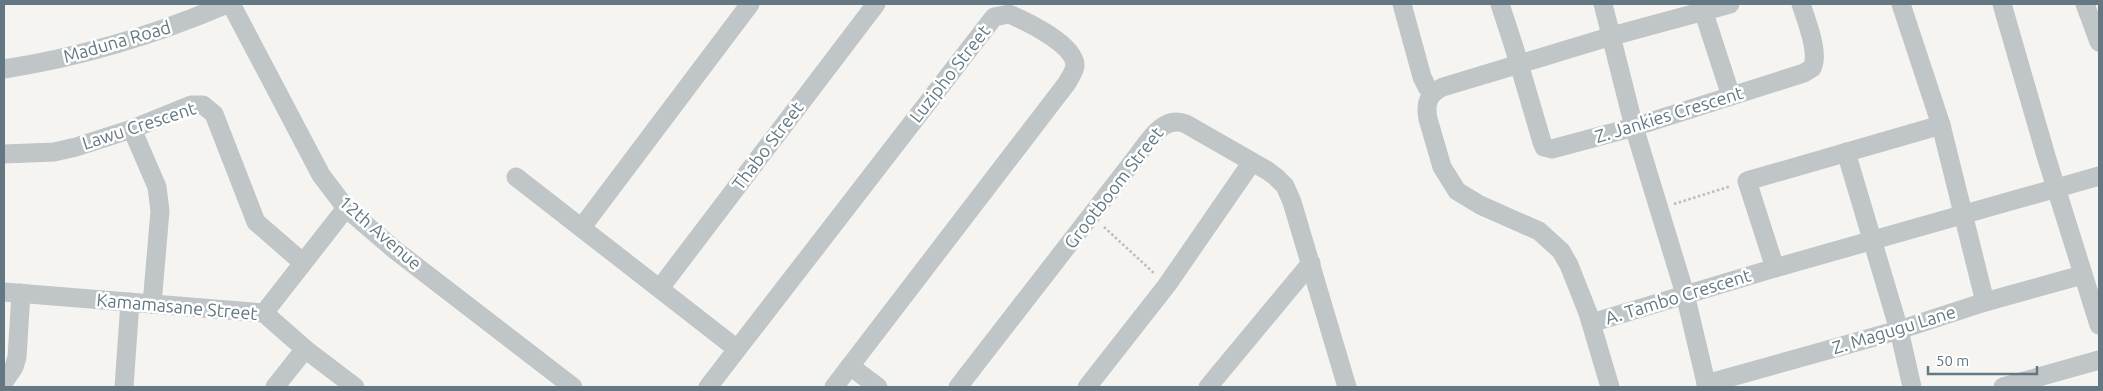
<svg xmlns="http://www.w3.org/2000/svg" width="2103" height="391" viewBox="0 0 2103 391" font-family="Ubuntu,sans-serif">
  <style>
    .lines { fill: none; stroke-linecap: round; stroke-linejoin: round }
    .path { stroke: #babdbf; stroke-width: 2.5; stroke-dasharray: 2.5 2.5; stroke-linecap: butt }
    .minor { stroke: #c0c5c7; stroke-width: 19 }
    .labels { text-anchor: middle; stroke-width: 5; stroke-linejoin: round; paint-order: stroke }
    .street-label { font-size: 18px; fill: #637883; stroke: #fff }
  </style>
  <rect width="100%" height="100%" fill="#f5f4f1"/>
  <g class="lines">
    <g class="path">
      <polyline points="1674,204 1731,186"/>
      <polyline points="1104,227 1155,274"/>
    </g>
    <g class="minor">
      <polyline points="231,4 321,175 346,208 395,250 573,387"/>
      <polyline points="1402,4 1422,77 1427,87 1433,92"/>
      <path d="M1500 4 1514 47 1542 142 1544 147 1552 149 1634 127 1804 73 1812 68C1820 53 1806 20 1801 4"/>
      <polyline points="1603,4 1634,127 1685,294 1707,387"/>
      <polyline points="1701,4 1731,96"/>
      <polyline points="1901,4 1941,125 1985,302"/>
      <polyline points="2002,4 2046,156 2099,325"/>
      <polyline points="2085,4 2099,42"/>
      <path d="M4 69C81 57 155 35 227 4"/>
      <polyline points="132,129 157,187 160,211 152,304"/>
      <polyline points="1846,152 1899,330 1912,387"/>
      <polyline points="4,154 54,152 76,147 132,129 191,105 203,105 214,114 256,222 302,262"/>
      <polyline points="516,177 737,349"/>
      <polyline points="582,227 750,4"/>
      <polyline points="1775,268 1747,181 1941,125"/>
      <polyline points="660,288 876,4"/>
      <polyline points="4,292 264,313 305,349 355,387"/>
      <polyline points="264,313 346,208"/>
      <polyline points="1591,323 1775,268 2099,176"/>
      <polyline points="850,366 878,387"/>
      <polyline points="4,382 14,367 17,357 21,293"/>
      <polyline points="1706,384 1899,330 1985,302 2082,275"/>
      <polyline points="124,387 130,302"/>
      <polyline points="275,387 305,349"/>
      <path d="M708 387 994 17 1009 14C1026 21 1074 44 1075 65 1075 71 1070 77 1067 83L834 387"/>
      <path d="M958 387 1134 160C1147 144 1162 114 1186 124L1268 171 1276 177 1285 186 1292 202 1347 387"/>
      <polyline points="1087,387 1167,285 1252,162"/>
      <polyline points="1208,387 1311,263"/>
      <path d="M1610 387 1588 313 1569 265 1561 251 1539 231 1480 205 1457 191 1442 167 1428 119C1425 103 1428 94 1443 87L1612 36 1730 4"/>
      <polyline points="2003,387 2099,360"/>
    </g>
  </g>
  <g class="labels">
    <g class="street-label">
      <text transform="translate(117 42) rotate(-16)" y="6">Maduna Road</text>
      <text transform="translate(950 74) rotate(-52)" y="6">Luzipho Street</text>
      <text transform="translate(1669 115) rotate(-17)" y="6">Z. Jankies Crescent</text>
      <text transform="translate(139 126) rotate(-18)" y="6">Lawu Crescent</text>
      <text transform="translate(768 146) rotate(-53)" y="6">Thabo Street</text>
      <text transform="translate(1114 188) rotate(-52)" y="6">Grootboom Street</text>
      <text transform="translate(380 233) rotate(41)" y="6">12th Avenue</text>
      <text transform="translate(1678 297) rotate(-17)" y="6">A. Tambo Crescent</text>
      <text transform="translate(177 307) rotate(5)" y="6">Kamamasane Street</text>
      <text transform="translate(1894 330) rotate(-17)" y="6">Z. Magugu Lane</text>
    </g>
  </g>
  <rect width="2103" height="391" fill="none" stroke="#637883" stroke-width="10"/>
  <path d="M1928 366v8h109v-8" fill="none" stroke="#637883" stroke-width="2.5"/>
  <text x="1936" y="366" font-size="15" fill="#637883" stroke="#ffffff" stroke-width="4" paint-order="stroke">50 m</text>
</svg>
